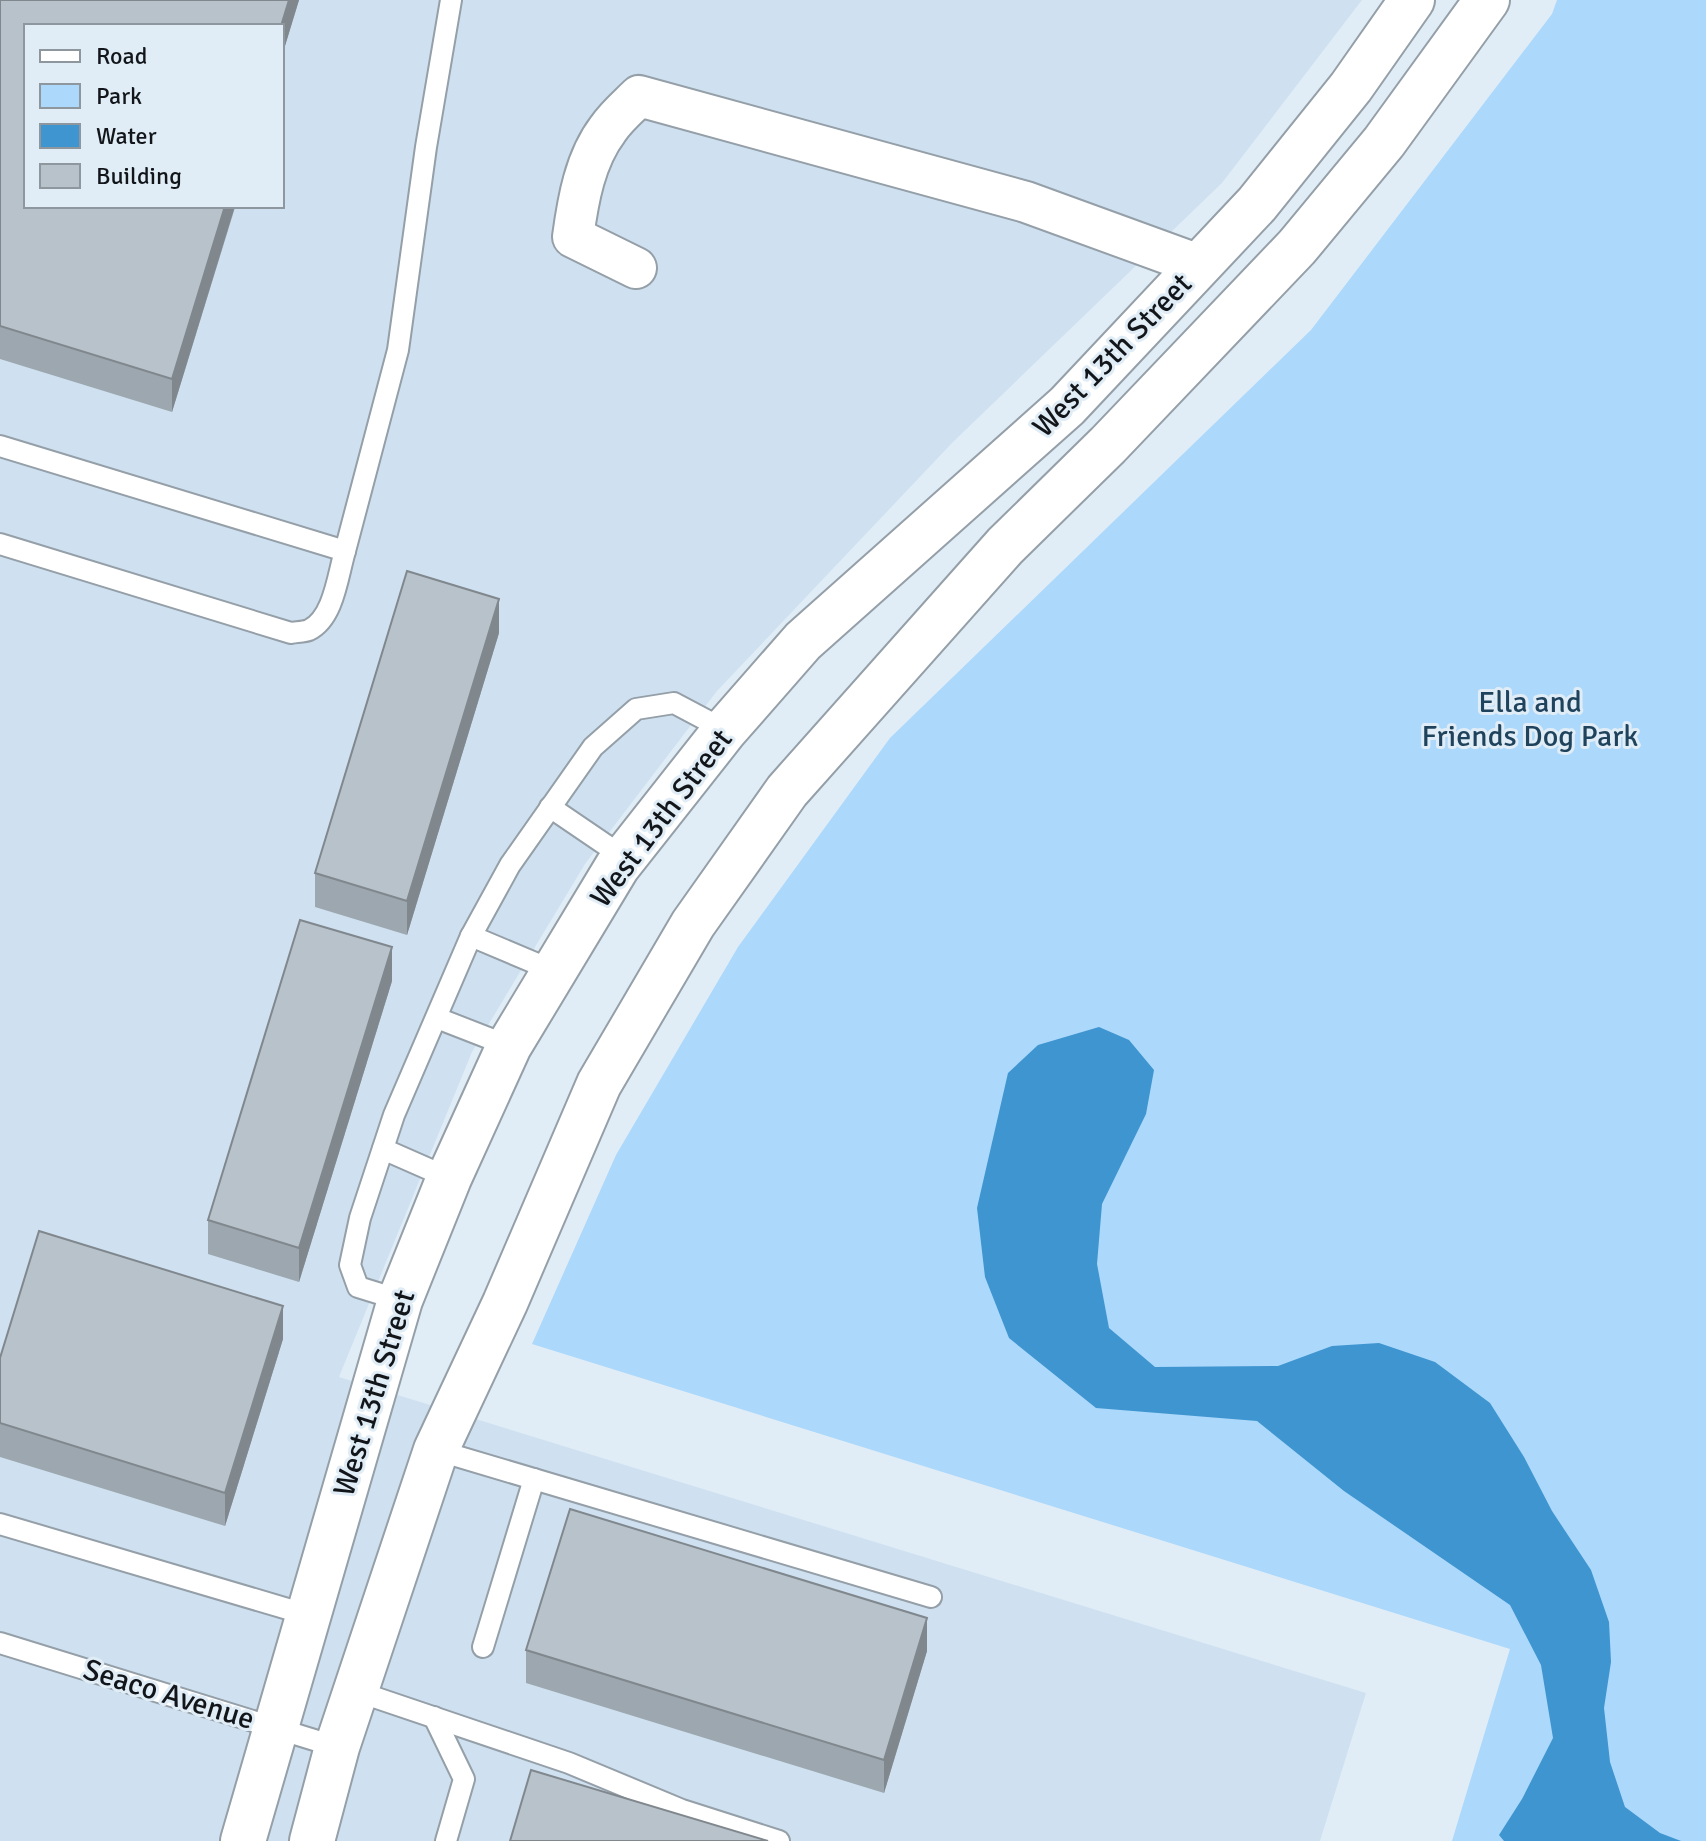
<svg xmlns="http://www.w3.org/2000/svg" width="1706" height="1841" viewBox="0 0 1706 1841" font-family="Signika,sans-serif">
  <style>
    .built { fill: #cfe1f0; fill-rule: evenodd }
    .green { fill: #abd8fb }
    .water { fill: #3e95d0 }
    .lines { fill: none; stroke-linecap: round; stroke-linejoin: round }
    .service-casing { stroke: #949fa8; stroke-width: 24 }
    .minor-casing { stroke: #949fa8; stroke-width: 44 }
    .secondary-casing { stroke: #949fa8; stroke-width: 48 }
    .service { stroke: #fff; stroke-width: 20 }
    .minor { stroke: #fff; stroke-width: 40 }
    .secondary { stroke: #fff; stroke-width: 44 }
    .wall { fill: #9da7af }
    .shaded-wall { fill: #80888e }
    .building { fill: #b7c2cb; stroke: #80888e; stroke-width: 2 }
    .labels { text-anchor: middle; stroke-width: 6; stroke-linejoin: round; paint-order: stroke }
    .street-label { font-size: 30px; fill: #12161a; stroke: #e1edf6 }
    .park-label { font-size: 30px; fill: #1f435c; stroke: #e1edf6 }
  </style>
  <rect width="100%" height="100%" fill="#e1edf6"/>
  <path class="built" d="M0 0H1362L1222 183 953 442 717 691 585 864 472 1052 339 1377 1366 1693 1320 1841H0ZM26 26H282V206H26Z"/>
  <polygon class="green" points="1557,0 1706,0 1706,1841 1452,1841 1510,1649 532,1344 616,1155 738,947 890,738 1311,330 1552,14"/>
  <polygon class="water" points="1099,1027 1129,1040 1154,1070 1146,1114 1102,1204 1097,1264 1109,1328 1155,1367 1278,1366 1332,1346 1379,1343 1435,1362 1490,1403 1524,1457 1552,1511 1591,1570 1609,1622 1611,1662 1604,1708 1610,1762 1625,1807 1660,1833 1681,1841 1504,1841 1499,1835 1522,1799 1553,1738 1541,1665 1510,1605 1344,1491 1257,1421 1096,1408 1009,1338 985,1277 977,1208 1008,1073 1038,1045"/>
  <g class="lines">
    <g class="service-casing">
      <g id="service">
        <polyline points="0,446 345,551 398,350 426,147 451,0"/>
        <path d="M0 544 291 633C296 632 304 632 309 630 334 618 338 574 345 551"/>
        <polyline points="550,807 625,858"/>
        <polyline points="471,936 554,971"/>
        <polyline points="437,1018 509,1046"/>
        <polyline points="383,1149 449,1178"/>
        <polyline points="400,1300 358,1287 350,1265 360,1218 394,1115 471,936 510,865 593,747 636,709 674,703 725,730"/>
        <polyline points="436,1450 931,1597"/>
        <polyline points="0,1524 308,1615"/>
        <polyline points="0,1643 337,1747"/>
        <polyline points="483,1647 534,1479"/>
        <polyline points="356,1691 569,1763 682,1810 779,1841"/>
        <polyline points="434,1717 464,1779 446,1841"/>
      </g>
    </g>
    <g class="minor-casing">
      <path id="minor" d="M636 268 573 237C578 200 585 159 608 129 616 117 628 107 639 96L1026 202 1199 265"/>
    </g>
    <g class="secondary-casing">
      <g id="secondary">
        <polyline points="243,1841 400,1300 449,1178 509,1046 617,867 725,730 803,641 1067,406 1257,204 1351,87 1412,0"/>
        <polyline points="312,1841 337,1747 436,1450 505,1303 599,1084 693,924 787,791 1005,546 1108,445 1297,247 1384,142 1487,0"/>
      </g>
    </g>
    <use href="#service" class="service"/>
    <use href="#minor" class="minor"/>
    <use href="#secondary" class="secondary"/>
  </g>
  <g class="wall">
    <polygon points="0,0 299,0 172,412 0,359"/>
    <polygon points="499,633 407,935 315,907 315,873"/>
    <polygon points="392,981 299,1282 208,1254 208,1220"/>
    <polygon points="283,1339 225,1526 0,1457 0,1358"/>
    <polygon points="526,1650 927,1651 884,1793 526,1683"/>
  </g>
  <g class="shaded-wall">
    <polygon points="289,0 299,0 282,56 282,26 281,26"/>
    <polygon points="225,206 235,206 172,412 172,379"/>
    <polygon points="499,599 499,633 407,935 407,901"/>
    <polygon points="392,947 392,981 299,1282 299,1248"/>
    <polygon points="283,1306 283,1339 225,1526 225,1493"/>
    <polygon points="927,1618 927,1651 884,1793 884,1760"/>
  </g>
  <g class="building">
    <polygon points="0,0 289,0 281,26 26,26 26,206 225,206 172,379 0,326"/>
    <polygon points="407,571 499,599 407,901 315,873"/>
    <polygon points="300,920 392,947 299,1248 208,1220"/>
    <polygon points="39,1231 283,1306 225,1493 0,1423 0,1358"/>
    <polygon points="570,1509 927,1618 884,1760 526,1650"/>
    <polygon points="531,1770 768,1841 510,1841"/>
  </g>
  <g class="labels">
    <g class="street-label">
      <text transform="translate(1112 355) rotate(-46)" y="10">West 13th Street</text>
      <text transform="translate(661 818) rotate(-53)" y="10">West 13th Street</text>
      <text transform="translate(374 1393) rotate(-73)" y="10">West 13th Street</text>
      <text transform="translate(169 1694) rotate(17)" y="10">Seaco Avenue</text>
    </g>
    <g class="park-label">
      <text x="1530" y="712">Ella and<tspan x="1530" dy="34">Friends Dog Park</tspan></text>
    </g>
  </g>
  <rect x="24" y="24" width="260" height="184" fill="#e1edf6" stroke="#8e979e" stroke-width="2"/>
  <rect x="40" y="50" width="40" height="12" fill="#ffffff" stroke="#8e979e" stroke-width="2"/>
  <text x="96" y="64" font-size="24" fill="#12161a">Road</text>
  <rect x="40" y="84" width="40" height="24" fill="#abd8fb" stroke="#8e979e" stroke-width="2"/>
  <text x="96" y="104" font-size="24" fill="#12161a">Park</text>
  <rect x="40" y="124" width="40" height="24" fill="#3e95d0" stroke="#8e979e" stroke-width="2"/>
  <text x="96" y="144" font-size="24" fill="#12161a">Water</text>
  <rect x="40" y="164" width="40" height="24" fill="#b7c2cb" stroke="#8e979e" stroke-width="2"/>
  <text x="96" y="184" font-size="24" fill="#12161a">Building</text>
</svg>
